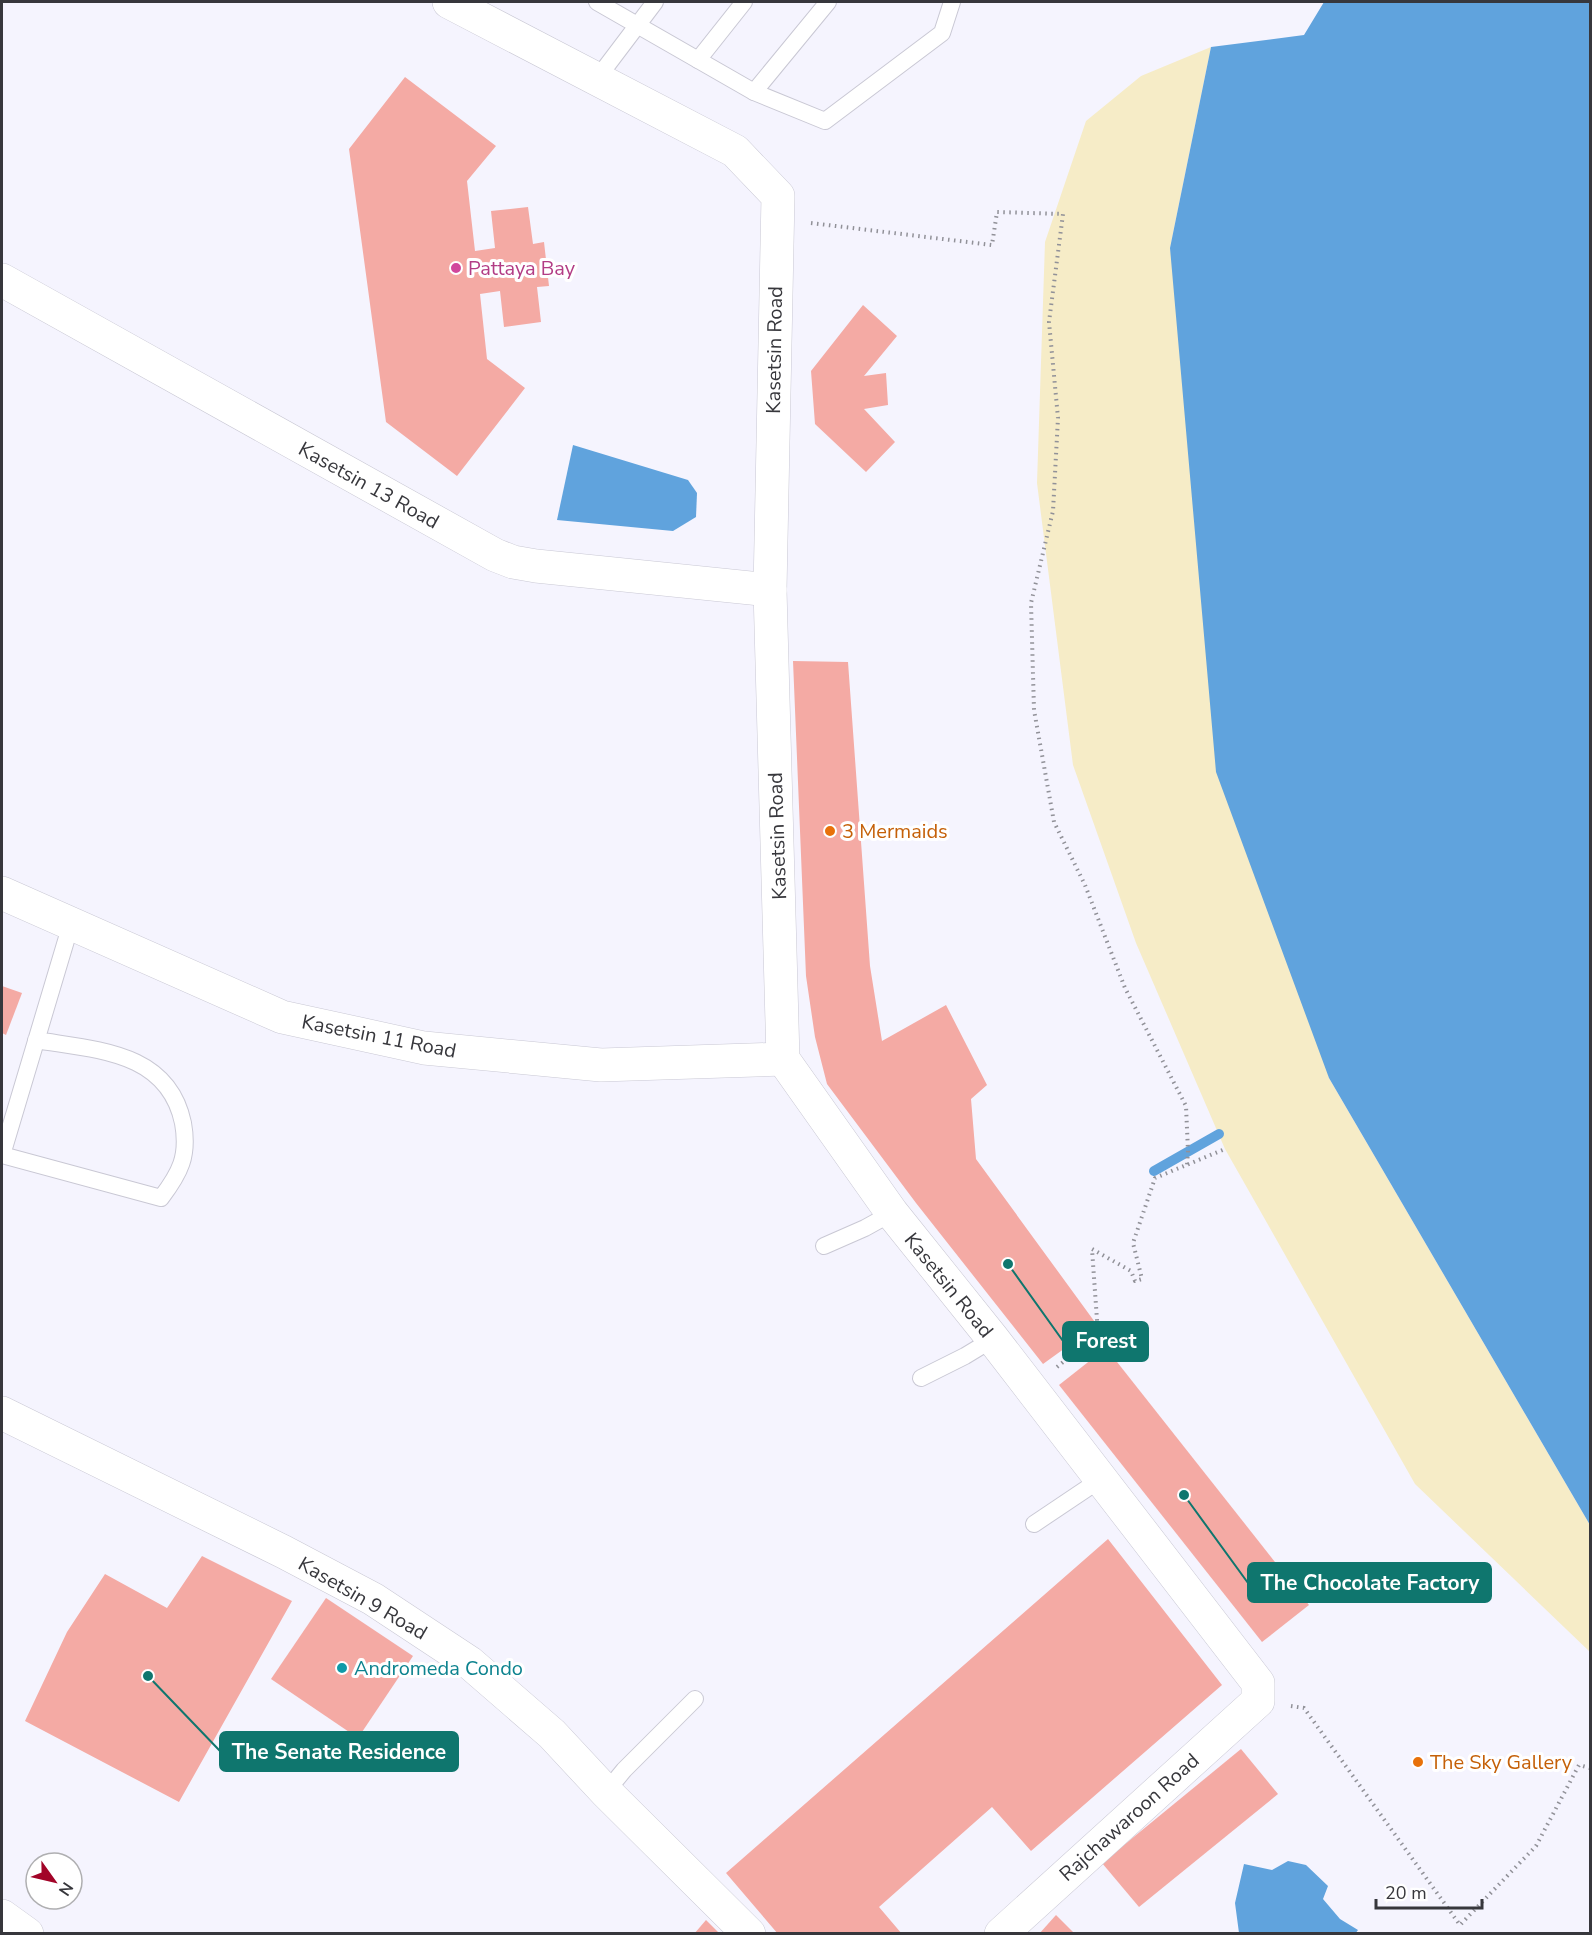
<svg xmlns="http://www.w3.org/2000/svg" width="1592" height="1935" viewBox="0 0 1592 1935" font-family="'Nunito Sans',sans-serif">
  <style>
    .sand { fill: #f6ecc7 }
    .water { fill: #60a3dd }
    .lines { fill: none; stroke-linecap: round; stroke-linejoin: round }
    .stream { stroke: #60a3dd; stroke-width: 10 }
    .building { fill: #f4aaa4 }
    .service-casing { stroke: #c9c8d4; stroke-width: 18 }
    .minor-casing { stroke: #c9c8d4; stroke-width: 34 }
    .path { stroke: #919198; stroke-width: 4; stroke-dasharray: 1.5 4.5; stroke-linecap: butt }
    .service { stroke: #fff; stroke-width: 16 }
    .minor { stroke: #fff; stroke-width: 33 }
    .hotel-dot { fill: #d1479c; stroke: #fff; stroke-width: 2 }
    .food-dot { fill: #e8710a; stroke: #fff; stroke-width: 2 }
    .culture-dot { fill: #0f9aa8; stroke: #fff; stroke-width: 2 }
    .labels { text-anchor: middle; stroke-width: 6; stroke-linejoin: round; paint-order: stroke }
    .hotel-label { font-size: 20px; fill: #b23c85; stroke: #fff; text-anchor: start }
    .street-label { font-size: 20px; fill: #37373c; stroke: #fff }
    .food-label { font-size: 20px; fill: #c56008; stroke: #fff; text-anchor: start }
    .culture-label { font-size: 20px; fill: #0d838f; stroke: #fff; text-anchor: start }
    .leader { fill: none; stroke: #0f766e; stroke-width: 2 }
    .callout-dot { fill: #0f766e; stroke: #fff; stroke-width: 2 }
    .callout { fill: #0f766e; stroke: #0f766e; stroke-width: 2 }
    .callout-label { font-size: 21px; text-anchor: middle; font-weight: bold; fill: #fff }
  </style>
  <rect width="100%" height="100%" fill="#f5f4fe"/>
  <polygon class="sand" points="1211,47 1170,248 1329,1078 1590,1525 1590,1652 1415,1484 1225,1149 1136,943 1073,765 1037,483 1045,242 1086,121 1141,76"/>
  <g class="water">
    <polygon points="1324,2 1590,2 1590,1525 1329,1078 1216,772 1170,248 1211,47 1304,35"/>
    <polygon points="573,445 688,480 697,493 696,517 673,531 557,520"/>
    <polygon points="1288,1861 1306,1865 1328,1886 1323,1899 1340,1919 1358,1930 1355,1934 1239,1933 1235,1903 1244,1864 1272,1870"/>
  </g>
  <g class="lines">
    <polyline class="stream" points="1154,1171 1219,1134"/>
  </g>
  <g class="building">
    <polygon points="405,77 496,146 467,181 475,251 495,248 491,211 528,207 533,244 544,242 549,286 537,287 541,322 504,327 500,291 480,294 487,359 525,388 457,476 386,422 349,149"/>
    <polygon points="863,305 897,336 864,376 886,373 888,405 864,409 895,442 866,472 815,424 811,371"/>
    <polygon points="793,661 848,662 870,966 882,1041 946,1005 987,1085 971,1099 976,1159 1097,1325 1043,1364 916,1203 827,1084 815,1037 806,976"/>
    <polygon points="2,986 22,993 6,1035 2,1033"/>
    <polygon points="1106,1348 1309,1605 1262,1642 1059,1385"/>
    <polygon points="1108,1539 1222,1685 1031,1851 992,1807 879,1907 902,1934 778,1934 726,1873"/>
    <polygon points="202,1556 292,1601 179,1802 25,1721 67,1632 105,1574 167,1608"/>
    <polygon points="326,1598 413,1656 358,1738 271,1679"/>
    <polygon points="1241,1749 1278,1794 1139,1907 1102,1863"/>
    <polygon points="1056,1915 1075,1934 1039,1934"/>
    <polygon points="706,1920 720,1934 694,1934"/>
  </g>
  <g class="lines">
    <g class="service-casing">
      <g id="service">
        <polyline points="597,2 754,92 825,121 942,33 952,2"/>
        <polyline points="698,60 744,2"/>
        <polyline points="596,80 655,2"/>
        <polyline points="754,92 828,2"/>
        <path d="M36 1040C96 1050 168 1051 183 1123 189 1156 180 1173 161 1198L2 1155 71 924"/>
        <polyline points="824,1246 865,1228 892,1213"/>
        <polyline points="921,1378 965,1356 993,1339"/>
        <polyline points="1034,1524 1101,1479"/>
        <polyline points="606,1792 624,1770 695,1699"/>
      </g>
    </g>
    <g class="minor-casing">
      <g id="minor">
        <polyline points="449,2 735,151 778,196 770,590 783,1059 892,1213 993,1339 1258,1683 1258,1701 1001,1934"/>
        <polyline points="2,280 495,555 513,562 536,566 770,590"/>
        <polyline points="2,893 282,1017 424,1048 601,1065 783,1059"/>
        <polyline points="2,1413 284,1552 373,1599 470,1663 552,1734 606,1792 749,1934"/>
        <polyline points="2,1916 27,1934"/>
      </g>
    </g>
    <g class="path">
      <polyline points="811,223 992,245 997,212 1063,214 1049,322 1058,418 1053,511 1031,603 1034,710 1054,822 1085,885 1125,988 1186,1106 1188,1151 1187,1165"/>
      <polyline points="1057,1367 1098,1334 1092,1249 1131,1271 1135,1281 1142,1279 1133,1243 1155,1178 1225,1149"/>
      <polyline points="1291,1706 1304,1708 1460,1925 1536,1846 1579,1765 1590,1768"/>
    </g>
    <use href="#service" class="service"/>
    <use href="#minor" class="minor"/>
  </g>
  <circle class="hotel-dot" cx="456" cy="268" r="6"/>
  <g class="food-dot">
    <circle cx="830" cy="831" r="6"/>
    <circle cx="1418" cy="1762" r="6"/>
  </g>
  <circle class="culture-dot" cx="342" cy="1668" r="6"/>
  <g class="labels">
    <g class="hotel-label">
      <text x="468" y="275">Pattaya Bay</text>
    </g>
    <g class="street-label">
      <text transform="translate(774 350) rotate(-89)" y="7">Kasetsin Road</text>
      <text transform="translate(369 485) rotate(29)" y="7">Kasetsin 13 Road</text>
      <text transform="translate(777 836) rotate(-92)" y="7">Kasetsin Road</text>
      <text transform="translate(379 1036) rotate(11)" y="7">Kasetsin 11 Road</text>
      <text transform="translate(949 1285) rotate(51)" y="7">Kasetsin Road</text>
      <text transform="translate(363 1598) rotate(30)" y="7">Kasetsin 9 Road</text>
      <text transform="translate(1129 1817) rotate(-42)" y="7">Rajchawaroon Road</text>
    </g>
    <g class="food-label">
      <text x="842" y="838">3 Mermaids</text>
      <text x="1430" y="1769">The Sky Gallery</text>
    </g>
    <g class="culture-label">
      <text x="354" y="1675">Andromeda Condo</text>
    </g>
  </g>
  <path class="leader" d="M1008 1264L1063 1341M1184 1495L1248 1583M148 1676L220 1751"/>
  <g class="callout-dot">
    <circle cx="1008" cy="1264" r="6"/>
    <circle cx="1184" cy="1495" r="6"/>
    <circle cx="148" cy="1676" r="6"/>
  </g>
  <g class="callout">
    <rect x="1063" y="1322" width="85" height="39" rx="6"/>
    <rect x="1248" y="1563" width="243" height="39" rx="6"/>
    <rect x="220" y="1732" width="238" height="39" rx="6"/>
  </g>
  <g class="callout-label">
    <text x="1106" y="1348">Forest</text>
    <text x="1370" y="1590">The Chocolate Factory</text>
    <text x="339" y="1759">The Senate Residence</text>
  </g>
  <rect width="1592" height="1935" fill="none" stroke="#37373c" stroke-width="6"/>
  <g transform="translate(54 1881) rotate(124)"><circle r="28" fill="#ffffff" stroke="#afafb1" stroke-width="1.5"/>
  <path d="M0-4.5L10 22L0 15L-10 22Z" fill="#a20428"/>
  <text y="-9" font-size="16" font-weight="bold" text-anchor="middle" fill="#37373c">N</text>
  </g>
  <path d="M1376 1899v9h106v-9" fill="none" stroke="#37373c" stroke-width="3"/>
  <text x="1385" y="1899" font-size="18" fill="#37373c" stroke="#ffffff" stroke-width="4.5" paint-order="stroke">20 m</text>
</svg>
